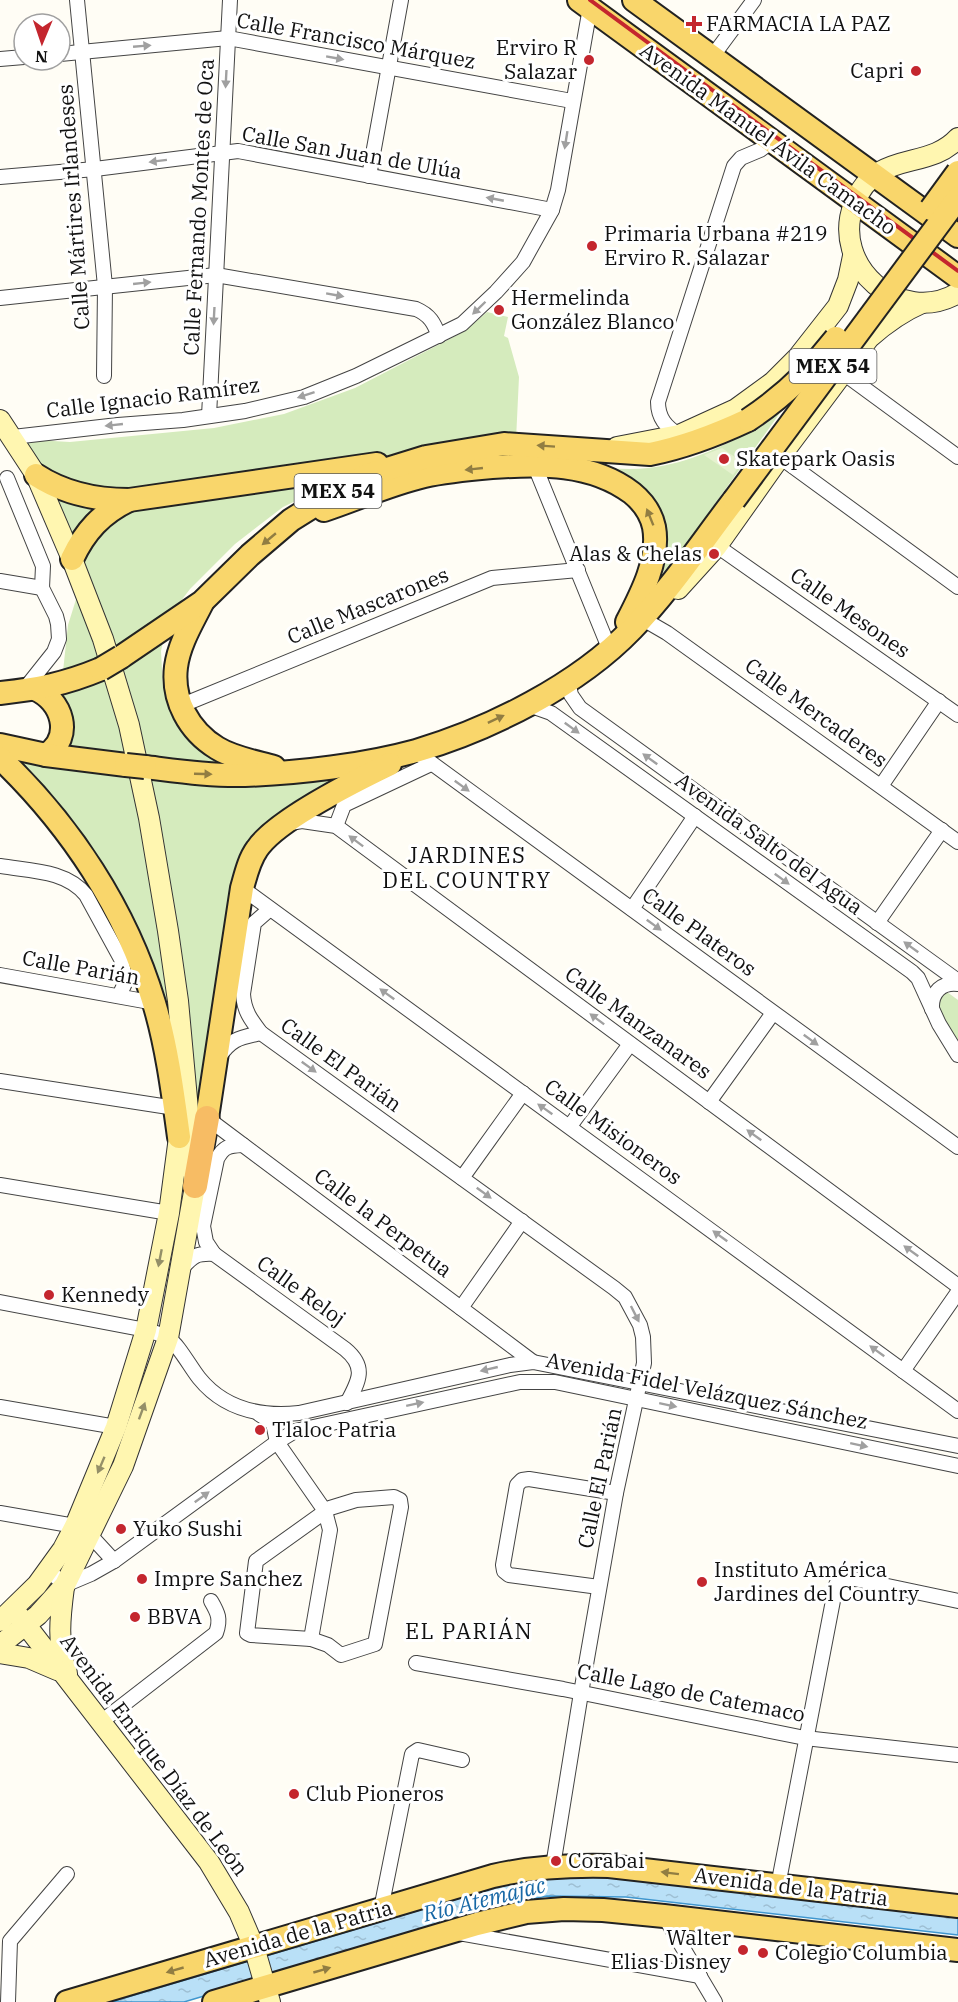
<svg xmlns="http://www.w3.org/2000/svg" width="958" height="2002" viewBox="0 0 958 2002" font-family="'IBM Plex Serif',serif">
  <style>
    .park { fill: #d5ebbd }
    .pitch { fill: #e6f2cf }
    .water { fill: url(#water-ripples); stroke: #3f96cf; stroke-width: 1.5 }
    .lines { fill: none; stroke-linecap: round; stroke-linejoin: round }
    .minor-casing { stroke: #444; stroke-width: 16 }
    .secondary-casing { stroke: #333; stroke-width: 22 }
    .primary-casing { stroke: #222; stroke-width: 26 }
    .trunk-casing { stroke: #222; stroke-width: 27 }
    .minor { stroke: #fff; stroke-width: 14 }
    .secondary { stroke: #fff6b0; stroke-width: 20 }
    .primary { stroke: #f9d66b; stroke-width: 22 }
    .trunk { stroke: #f7bc64; stroke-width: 24 }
    .rail { stroke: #c4262e; stroke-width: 4 }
    .primary-bridge-casing { stroke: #222; stroke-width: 26; stroke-linecap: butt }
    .primary-bridge { stroke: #f9d66b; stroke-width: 22 }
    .oneway { fill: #a0a0a0 }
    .oneway2 { fill: #917d42 }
    .oneway3 { fill: #948f68 }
    .poi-dot { fill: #c4262e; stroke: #fff; stroke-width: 2 }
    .labels { text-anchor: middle; stroke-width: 6; stroke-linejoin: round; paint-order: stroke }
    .shield { fill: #fff; stroke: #585858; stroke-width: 1.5 }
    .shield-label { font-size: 20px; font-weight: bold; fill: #111 }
    .poi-label { font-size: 21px; fill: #111; stroke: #fff; text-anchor: start }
    .street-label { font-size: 21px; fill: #111; stroke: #fff }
    .neighbourhood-label { font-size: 22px; letter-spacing: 1.5px; fill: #111; stroke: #fff }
    .water-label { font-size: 22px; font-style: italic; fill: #1768a6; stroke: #fff }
  </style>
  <defs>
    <pattern id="water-ripples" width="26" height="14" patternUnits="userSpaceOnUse" patternTransform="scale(1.5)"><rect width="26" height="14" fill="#b9e0f7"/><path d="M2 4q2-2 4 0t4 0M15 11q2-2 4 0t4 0" fill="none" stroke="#9ebfd3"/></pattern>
  </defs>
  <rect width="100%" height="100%" fill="#fffdf5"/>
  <g class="park">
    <polygon points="487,312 508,317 504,336 508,338 519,377 516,440 337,481 283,507 235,544 190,589 168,618 161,651 163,687 171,709 196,746 219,763 249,777 363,771 234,877 227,909 204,1105 199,1110 137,945 11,762 42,761 60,699 68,625 84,574 18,439 70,442 214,428 284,414 355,388 465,331"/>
    <path d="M780 413 674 561 648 588 660 522 593 468C611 468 630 470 648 468 695 463 741 438 780 413Z"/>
    <polygon points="947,992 958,1000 958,1047 935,1008 936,997"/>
  </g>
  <polygon class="pitch" points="722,448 742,462 733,475 704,455"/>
  <polygon class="water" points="565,1875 627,1877 958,1917 958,1935 626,1897 547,1896 517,1902 184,2002 111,2002 507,1884"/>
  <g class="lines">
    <g class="minor-casing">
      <g id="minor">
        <polyline points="77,0 105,286 104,376"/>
        <polyline points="60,54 228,38 572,101"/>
        <polyline points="712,57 754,0"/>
        <polyline points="0,59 24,57"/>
        <polyline points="369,176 401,0"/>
        <polyline points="0,177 95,169 238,151 552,210"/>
        <path d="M0 298 216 275 416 309C430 315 434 323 439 336"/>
        <polyline points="842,372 958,457"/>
        <polyline points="209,416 230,0"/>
        <path d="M679 435C666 427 658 418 658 402L734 166 741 158 760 150 771 142"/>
        <polyline points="13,437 118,425 183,420 245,411 304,397 356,376 462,324 496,292 523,262 552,210 558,190 591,2"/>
        <polyline points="780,457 958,587"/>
        <polyline points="534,464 609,648"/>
        <polyline points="7,478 43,566 42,588 56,616 58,624 59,639 54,652 23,691"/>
        <polyline points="717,546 958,715"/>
        <polyline points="0,581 42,588"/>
        <polyline points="648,622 667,633 958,842"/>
        <polyline points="568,681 571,695 580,708 958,981"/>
        <polyline points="180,706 492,578 578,570"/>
        <polyline points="525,708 534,707 551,713 912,972 918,978 939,1024 958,1055"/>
        <polyline points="415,751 958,1147"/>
        <polyline points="881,786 939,701"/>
        <polyline points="290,823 302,821 336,826 958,1286"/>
        <polyline points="336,826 344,805 431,764"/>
        <path d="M0 866C30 871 66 870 86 895L121 959 126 981 119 996"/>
        <polyline points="242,888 958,1411"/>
        <path d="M270 909 254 923 243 994C244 1011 251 1020 261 1033L614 1288 625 1297 640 1325 643 1337 644 1363 616 1493 581 1693 553 1866"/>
        <polyline points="632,909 695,816"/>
        <polyline points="877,923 942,830"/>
        <polyline points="0,975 155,1003"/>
        <path d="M932 1009C931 992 942 982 958 984"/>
        <path d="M219 1057C232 1038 240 1038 261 1033"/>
        <polyline points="0,1081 175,1108"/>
        <polyline points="709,1102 773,1013"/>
        <polyline points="207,1118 533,1362"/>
        <polyline points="570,1126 630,1044"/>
        <polyline points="462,1178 523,1093"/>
        <polyline points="0,1185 169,1213"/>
        <path d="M214 1254 206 1242 203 1226 217 1159C224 1146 229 1146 243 1145"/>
        <path d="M181 1269C193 1256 196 1253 214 1254L345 1349C367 1367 359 1381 347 1403"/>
        <path d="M0 1302 146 1330C153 1332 162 1334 168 1338 179 1345 190 1367 199 1378 224 1409 261 1417 299 1413L510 1365 533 1362 958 1446"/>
        <polyline points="461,1308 522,1221"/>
        <polyline points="903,1371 958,1292"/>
        <polyline points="0,1407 116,1427"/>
        <polyline points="259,1414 273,1423 277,1442 325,1511 330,1530 311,1639"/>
        <polygon points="394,1497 400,1500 401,1507 375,1644 341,1655 328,1645 311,1639 251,1635 247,1633 256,1561 330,1508 356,1500"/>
        <polyline points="0,1513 75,1526 90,1535 114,1561"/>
        <polyline points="49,1571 65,1585 91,1574 114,1561 277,1442 295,1431 520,1382 555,1382 958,1466"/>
        <polyline points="599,1587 509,1575 504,1571 503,1565 517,1485 522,1480 529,1479 616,1493"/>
        <polyline points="416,1663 563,1689 805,1738 958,1755"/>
        <path d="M101 1722 216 1633C221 1619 218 1613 211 1601"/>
        <polyline points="778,1886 836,1585 839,1579 845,1577 958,1601"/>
        <polyline points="381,1909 412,1754 418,1750 462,1760"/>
        <polyline points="664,1916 715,2002"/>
        <polyline points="459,1933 700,1976"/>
        <polyline points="8,2002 10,1941 67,1874"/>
      </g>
    </g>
    <g class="secondary-casing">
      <g id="secondary">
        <path d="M958 138C927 172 876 148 854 204 830 266 900 327 958 293"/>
        <polyline points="0,420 36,475 72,559 103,639 129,725 149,818 168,931 178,1001 195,1186 168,1338 123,1466 65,1585 38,1615 0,1645"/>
        <polyline points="617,447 679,435 736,409 773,382 798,357 838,306 848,280 853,256"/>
        <path d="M678 589 717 546 780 457 869 338C886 323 901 312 922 303"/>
        <path d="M64 1587C60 1617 57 1644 67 1673"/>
        <polyline points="19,1616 209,1862 239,1912 254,1947 270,2002"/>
        <polyline points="0,1621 37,1585 63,1549 75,1526 116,1427 146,1330 169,1213 181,1122"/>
        <polyline points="0,1653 29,1658 57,1670"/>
      </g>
    </g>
    <g class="primary-casing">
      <g id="primary">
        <polyline points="579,0 958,277"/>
        <polyline points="634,0 958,236"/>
        <path d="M36 475C65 494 96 500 129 500L377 464"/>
        <path d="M324 510C357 499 390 484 424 476 446 471 469 469 492 467 540 464 591 462 632 493 643 502 651 513 654 527 660 559 641 595 627 622"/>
        <path d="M72 559C85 531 102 513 129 500"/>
        <path d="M202 603C192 623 179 644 176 667 172 700 189 731 217 748 233 758 256 762 274 767"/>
        <path d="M121 657 202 602 250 555 291 520 339 490 368 475 426 457 504 444 650 454C685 447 716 435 748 420"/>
        <path d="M35 689C62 700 74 737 46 755"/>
        <path d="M0 693C38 689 65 684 101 669"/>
        <polyline points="0,745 46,755 126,765"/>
        <path d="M0 758C70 825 126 909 154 1003 167 1046 173 1093 179 1137"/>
        <path d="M145 767C178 771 212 776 245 775 299 773 365 765 416 751 491 729 578 685 632 629 670 590 701 543 734 500"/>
        <path d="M207 1118 242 888C246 874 249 860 257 849 276 820 357 780 390 764"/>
        <path d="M67 2002 493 1876C532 1867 569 1865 609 1866L958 1906"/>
        <polyline points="214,2002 477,1924 526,1912 564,1909 603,1910 664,1916 958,1950"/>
      </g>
    </g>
    <g class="trunk-casing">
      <polyline id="trunk" points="195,1186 207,1118"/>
    </g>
    <use href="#minor" class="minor"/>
    <use href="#secondary" class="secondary"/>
    <use href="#primary" class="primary"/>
    <use href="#trunk" class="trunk"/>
    <polyline class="rail" points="590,0 958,271"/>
    <g class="primary-bridge-casing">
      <g id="primary-bridge">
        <polyline points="931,209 958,172"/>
        <path d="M748 420C783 397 811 370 836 338"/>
        <polyline points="734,500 958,198"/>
        <polyline points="101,669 121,657"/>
        <polyline points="126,765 145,767"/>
      </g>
    </g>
    <use href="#primary-bridge" class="primary-bridge"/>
  </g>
  <defs><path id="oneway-solid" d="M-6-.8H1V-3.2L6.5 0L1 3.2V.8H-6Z" transform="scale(1.5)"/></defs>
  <g class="oneway">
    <use href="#oneway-solid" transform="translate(142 46) rotate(-5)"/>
    <use href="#oneway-solid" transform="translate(335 58) rotate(10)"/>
    <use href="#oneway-solid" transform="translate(226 79) rotate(93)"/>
    <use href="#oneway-solid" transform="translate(566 140) rotate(99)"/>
    <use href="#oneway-solid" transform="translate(158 161) rotate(173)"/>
    <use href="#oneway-solid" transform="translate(495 199) rotate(-169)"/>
    <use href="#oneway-solid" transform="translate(142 283) rotate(-6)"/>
    <use href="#oneway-solid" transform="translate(335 295) rotate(10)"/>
    <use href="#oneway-solid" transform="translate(479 308) rotate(136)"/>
    <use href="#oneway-solid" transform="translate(214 316) rotate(93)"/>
    <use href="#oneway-solid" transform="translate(306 395) rotate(162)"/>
    <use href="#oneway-solid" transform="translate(114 425) rotate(174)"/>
    <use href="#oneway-solid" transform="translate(572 728) rotate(36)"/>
    <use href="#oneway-solid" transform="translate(650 759) rotate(-144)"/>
    <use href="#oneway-solid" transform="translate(462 786) rotate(36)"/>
    <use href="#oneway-solid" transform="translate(356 841) rotate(-143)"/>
    <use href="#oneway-solid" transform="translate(782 879) rotate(36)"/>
    <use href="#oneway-solid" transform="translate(654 925) rotate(36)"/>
    <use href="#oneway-solid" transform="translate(911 947) rotate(-144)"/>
    <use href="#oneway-solid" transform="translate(387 994) rotate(-144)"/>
    <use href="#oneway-solid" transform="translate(597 1019) rotate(-143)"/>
    <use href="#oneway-solid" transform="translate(811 1040) rotate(36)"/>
    <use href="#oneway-solid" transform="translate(309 1067) rotate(36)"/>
    <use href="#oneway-solid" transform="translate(545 1109) rotate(-145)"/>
    <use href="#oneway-solid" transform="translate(754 1135) rotate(-144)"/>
    <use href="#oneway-solid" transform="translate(484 1193) rotate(36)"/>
    <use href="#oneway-solid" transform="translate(720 1236) rotate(-144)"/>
    <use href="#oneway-solid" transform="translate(911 1251) rotate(-144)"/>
    <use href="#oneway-solid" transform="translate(635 1314) rotate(63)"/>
    <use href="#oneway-solid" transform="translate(877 1351) rotate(-144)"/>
    <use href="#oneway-solid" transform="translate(489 1369) rotate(167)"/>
    <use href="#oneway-solid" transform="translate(415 1404) rotate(-12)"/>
    <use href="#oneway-solid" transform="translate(668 1405) rotate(12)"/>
    <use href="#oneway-solid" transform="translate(859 1445) rotate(12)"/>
    <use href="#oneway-solid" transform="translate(202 1497) rotate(-36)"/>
  </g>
  <g class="oneway2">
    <use href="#oneway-solid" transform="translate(546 446) rotate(-176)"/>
    <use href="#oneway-solid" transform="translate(474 469) rotate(174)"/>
    <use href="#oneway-solid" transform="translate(650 517) rotate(-112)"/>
    <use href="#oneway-solid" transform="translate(269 539) rotate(140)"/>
    <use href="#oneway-solid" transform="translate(496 719) rotate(-25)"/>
    <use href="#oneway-solid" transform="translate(203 774) rotate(2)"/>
    <use href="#oneway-solid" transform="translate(670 1873) rotate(-173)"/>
    <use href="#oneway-solid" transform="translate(175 1970) rotate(164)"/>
    <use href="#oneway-solid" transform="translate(322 1970) rotate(-16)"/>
  </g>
  <g class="oneway3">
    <use href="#oneway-solid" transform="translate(160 1258) rotate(101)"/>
    <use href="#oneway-solid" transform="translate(142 1411) rotate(-70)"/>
    <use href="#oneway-solid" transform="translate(101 1465) rotate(113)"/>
  </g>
  <g class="poi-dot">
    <path d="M691 15h6v6h6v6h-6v6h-6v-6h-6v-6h6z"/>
    <circle cx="589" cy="60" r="6"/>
    <circle cx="916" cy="71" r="6"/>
    <circle cx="592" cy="246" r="6"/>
    <circle cx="499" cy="310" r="6"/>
    <circle cx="724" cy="459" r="6"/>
    <circle cx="714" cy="554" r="6"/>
    <circle cx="49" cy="1295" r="6"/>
    <circle cx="260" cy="1430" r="6"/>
    <circle cx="121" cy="1529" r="6"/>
    <circle cx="142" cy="1579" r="6"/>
    <circle cx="702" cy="1582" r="6"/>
    <circle cx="135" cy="1617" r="6"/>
    <circle cx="294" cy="1794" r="6"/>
    <circle cx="556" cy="1861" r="6"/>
    <circle cx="743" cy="1950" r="6"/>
    <circle cx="763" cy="1953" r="6"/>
  </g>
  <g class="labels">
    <g class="shield">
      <rect x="789.5" y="349" width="87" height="34" rx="4.5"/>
      <rect x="294.5" y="474" width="87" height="34" rx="4.5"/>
    </g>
    <g class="shield-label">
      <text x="833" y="373">MEX 54</text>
      <text x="338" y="498">MEX 54</text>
    </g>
    <g class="poi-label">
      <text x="706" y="31">FARMACIA LA PAZ</text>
      <text x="577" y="55" text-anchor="end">Erviro R<tspan x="577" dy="24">Salazar</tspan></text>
      <text x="904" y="78" text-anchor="end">Capri</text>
      <text x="604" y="241">Primaria Urbana #219<tspan x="604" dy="24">Erviro R. Salazar</tspan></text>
      <text x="511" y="305">Hermelinda<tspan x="511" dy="24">González Blanco</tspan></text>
      <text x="736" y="466">Skatepark Oasis</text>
      <text x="702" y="561" text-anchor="end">Alas &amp; Chelas</text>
      <text x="61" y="1302">Kennedy</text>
      <text x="272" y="1437">Tlaloc Patria</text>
      <text x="133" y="1536">Yuko Sushi</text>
      <text x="714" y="1577">Instituto América<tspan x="714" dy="24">Jardines del Country</tspan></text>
      <text x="154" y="1586">Impre Sanchez</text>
      <text x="147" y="1624">BBVA</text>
      <text x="306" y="1801">Club Pioneros</text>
      <text x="568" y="1868">Corabai</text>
      <text x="731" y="1945" text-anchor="end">Walter<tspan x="731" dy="24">Elias Disney</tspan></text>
      <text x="775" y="1960">Colegio Columbia</text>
    </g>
    <g class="street-label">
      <text transform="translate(356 41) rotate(10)" y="7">Calle Francisco Márquez</text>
      <text transform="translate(768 139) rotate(36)" y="7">Avenida Manuel Ávila Camacho</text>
      <text transform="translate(352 153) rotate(10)" y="7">Calle San Juan de Ulúa</text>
      <text transform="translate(74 207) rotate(-94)" y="7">Calle Mártires Irlandeses</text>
      <text transform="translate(199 207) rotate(-87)" y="7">Calle Fernando Montes de Oca</text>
      <text transform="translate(153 398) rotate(-7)" y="7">Calle Ignacio Ramírez</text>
      <text transform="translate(368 606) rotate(-22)" y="7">Calle Mascarones</text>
      <text transform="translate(850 613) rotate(35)" y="7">Calle Mesones</text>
      <text transform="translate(816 713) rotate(36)" y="7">Calle Mercaderes</text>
      <text transform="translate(769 844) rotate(36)" y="7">Avenida Salto del Agua</text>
      <text transform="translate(699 932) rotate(36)" y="7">Calle Plateros</text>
      <text transform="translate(81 968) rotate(10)" y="7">Calle Parián</text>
      <text transform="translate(638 1023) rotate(36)" y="7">Calle Manzanares</text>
      <text transform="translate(341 1065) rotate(36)" y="7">Calle El Parián</text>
      <text transform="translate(613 1132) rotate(36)" y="7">Calle Misioneros</text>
      <text transform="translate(383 1223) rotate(37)" y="7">Calle la Perpetua</text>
      <text transform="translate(301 1291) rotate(36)" y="7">Calle Reloj</text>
      <text transform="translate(707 1391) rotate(11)" y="7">Avenida Fidel Velázquez Sánchez</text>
      <text transform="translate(600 1478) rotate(-78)" y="7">Calle El Parián</text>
      <text transform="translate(691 1693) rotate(11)" y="7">Calle Lago de Catemaco</text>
      <text transform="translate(154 1755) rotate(53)" y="7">Avenida Enrique Díaz de León</text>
      <text transform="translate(791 1887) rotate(7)" y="7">Avenida de la Patria</text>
      <text transform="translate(298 1934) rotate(-16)" y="7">Avenida de la Patria</text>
    </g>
    <g class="neighbourhood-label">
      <text x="467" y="863">JARDINES<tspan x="467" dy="25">DEL COUNTRY</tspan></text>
      <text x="469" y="1639">EL PARIÁN</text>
    </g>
    <g class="water-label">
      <text transform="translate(484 1899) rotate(-14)" y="8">Río Atemajac</text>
    </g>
  </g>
  <g transform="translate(42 42) rotate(182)"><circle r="28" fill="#ffffff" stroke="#a0a0a0" stroke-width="1.5"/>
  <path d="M0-4.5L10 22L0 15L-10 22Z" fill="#c4262e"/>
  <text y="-9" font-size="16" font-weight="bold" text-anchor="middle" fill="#111111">N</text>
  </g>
</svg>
